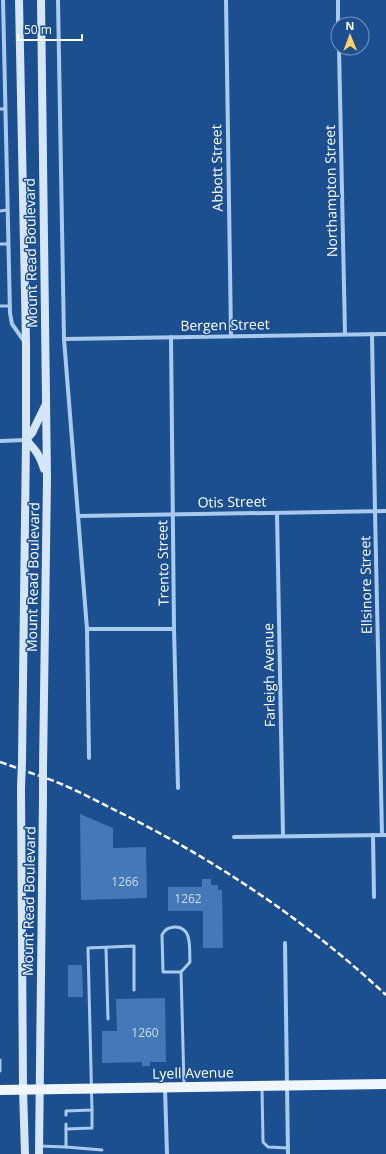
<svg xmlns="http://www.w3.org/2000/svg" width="386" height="1154" viewBox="0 0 386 1154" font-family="'Open Sans',sans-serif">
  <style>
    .building { fill: #4478b7 }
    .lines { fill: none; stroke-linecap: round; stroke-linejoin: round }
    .lane { stroke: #a9c9ee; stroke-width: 3 }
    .street { stroke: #a9c9ee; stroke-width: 4 }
    .secondary { stroke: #d6e6fa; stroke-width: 8 }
    .primary { stroke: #f0f6ff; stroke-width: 10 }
    .rail { stroke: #fff; stroke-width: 2.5; stroke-dasharray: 7 3; stroke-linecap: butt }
    .secondary-bridge { stroke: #d6e6fa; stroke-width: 8 }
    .labels { text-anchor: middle; stroke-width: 3; stroke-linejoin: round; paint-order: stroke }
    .number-label { font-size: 12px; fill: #d0dded }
    .street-label { font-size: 14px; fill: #fff; stroke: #1b4f8f }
  </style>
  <rect width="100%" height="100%" fill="#1b4f8f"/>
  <g class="building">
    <polygon points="80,814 113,828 113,848 146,847 147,898 81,900"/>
    <polygon points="202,879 211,879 211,885 218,885 218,890 222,890 223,948 203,948 203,911 168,911 168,887 202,887"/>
    <polygon points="68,965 82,965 83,997 68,997"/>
    <polygon points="165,998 166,1062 150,1062 150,1066 142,1066 142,1062 102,1063 102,1031 117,1031 116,999"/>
  </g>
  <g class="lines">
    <g class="lane">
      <polyline points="0,109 5,109"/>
      <polyline points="0,211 7,210"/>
      <polyline points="0,244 8,244"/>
      <polyline points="0,306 9,306"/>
      <polyline points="106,948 108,1019"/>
      <path d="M181 972H163L162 935C165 929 168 928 174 927 193 926 189 949 190 962L181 972 184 1085"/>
      <polyline points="0,1060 0,1071"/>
      <polyline points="262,1088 263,1142 268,1147 288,1148"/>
      <polyline points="66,1115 66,1111 92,1110 88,948 134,946 134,990"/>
      <polyline points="66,1129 92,1128 92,1110"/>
      <polyline points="39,1146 66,1147 66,1124"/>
      <polyline points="66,1147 102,1150"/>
    </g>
    <g class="street">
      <polyline points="3,0 10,313 12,324 24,341"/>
      <polyline points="58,0 64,339 87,629 89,758"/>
      <polyline points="226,0 231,336"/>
      <polyline points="338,0 338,24"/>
      <polyline points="339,48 345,334"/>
      <polyline points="372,334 375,511 382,835"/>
      <polyline points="171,337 174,629 178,788"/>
      <polyline points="64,339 386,334"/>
      <polyline points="0,441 26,440"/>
      <polyline points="277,513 283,836"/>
      <polyline points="78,516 386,511"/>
      <polyline points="87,629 174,629"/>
      <polyline points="373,835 374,897"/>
      <polyline points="234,837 386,835"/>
      <polyline points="285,943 288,1154"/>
      <polyline points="165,1088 167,1154"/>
    </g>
    <g class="secondary">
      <polyline points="19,0 26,343 26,440 22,761"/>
      <polyline points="41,0 47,478 43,769"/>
      <path d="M26 440C36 450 40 456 44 469"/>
      <polyline points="26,440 32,433 45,406"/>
      <polyline points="21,788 23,1089 25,1154"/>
      <polyline points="39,1154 43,796"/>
    </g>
    <polyline class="primary" points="0,1090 386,1084"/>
    <path class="rail" d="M0 762C18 768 36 775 54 781 79 791 102 804 125 815 220 863 309 923 386 995"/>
    <g class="secondary-bridge">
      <polyline points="21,788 22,761"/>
      <polyline points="43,796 43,769"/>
    </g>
  </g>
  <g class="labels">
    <g class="number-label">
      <text x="125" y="886">1266</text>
      <text x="188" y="903">1262</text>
      <text x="145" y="1037">1260</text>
    </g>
    <g class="street-label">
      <text transform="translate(217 168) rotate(-91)" y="5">Abbott Street</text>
      <text transform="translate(331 191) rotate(-91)" y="5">Northampton Street</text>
      <text transform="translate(31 253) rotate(-91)" y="5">Mount Read Boulevard</text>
      <text transform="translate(225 325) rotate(-1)" y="5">Bergen Street</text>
      <text transform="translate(232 502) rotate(-1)" y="5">Otis Street</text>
      <text transform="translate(163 563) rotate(-91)" y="5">Trento Street</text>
      <text transform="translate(33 577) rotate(-89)" y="5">Mount Read Boulevard</text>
      <text transform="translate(366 585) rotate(-91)" y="5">Ellsinore Street</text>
      <text transform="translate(269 675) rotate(-91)" y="5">Farleigh Avenue</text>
      <text transform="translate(29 901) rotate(-89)" y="5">Mount Read Boulevard</text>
      <text transform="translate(193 1073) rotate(-1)" y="5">Lyell Avenue</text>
    </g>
  </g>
  <g transform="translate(350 36) rotate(359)"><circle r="19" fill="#1b4f8f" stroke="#7695bc"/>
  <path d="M0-3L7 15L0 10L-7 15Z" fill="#ffd166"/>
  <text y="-6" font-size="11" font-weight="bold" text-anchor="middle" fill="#ffffff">N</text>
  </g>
  <path d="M18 34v6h64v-6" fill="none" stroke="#ffffff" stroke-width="2"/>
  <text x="24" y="34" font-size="12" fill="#ffffff" stroke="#1b4f8f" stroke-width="3" paint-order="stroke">50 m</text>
</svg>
